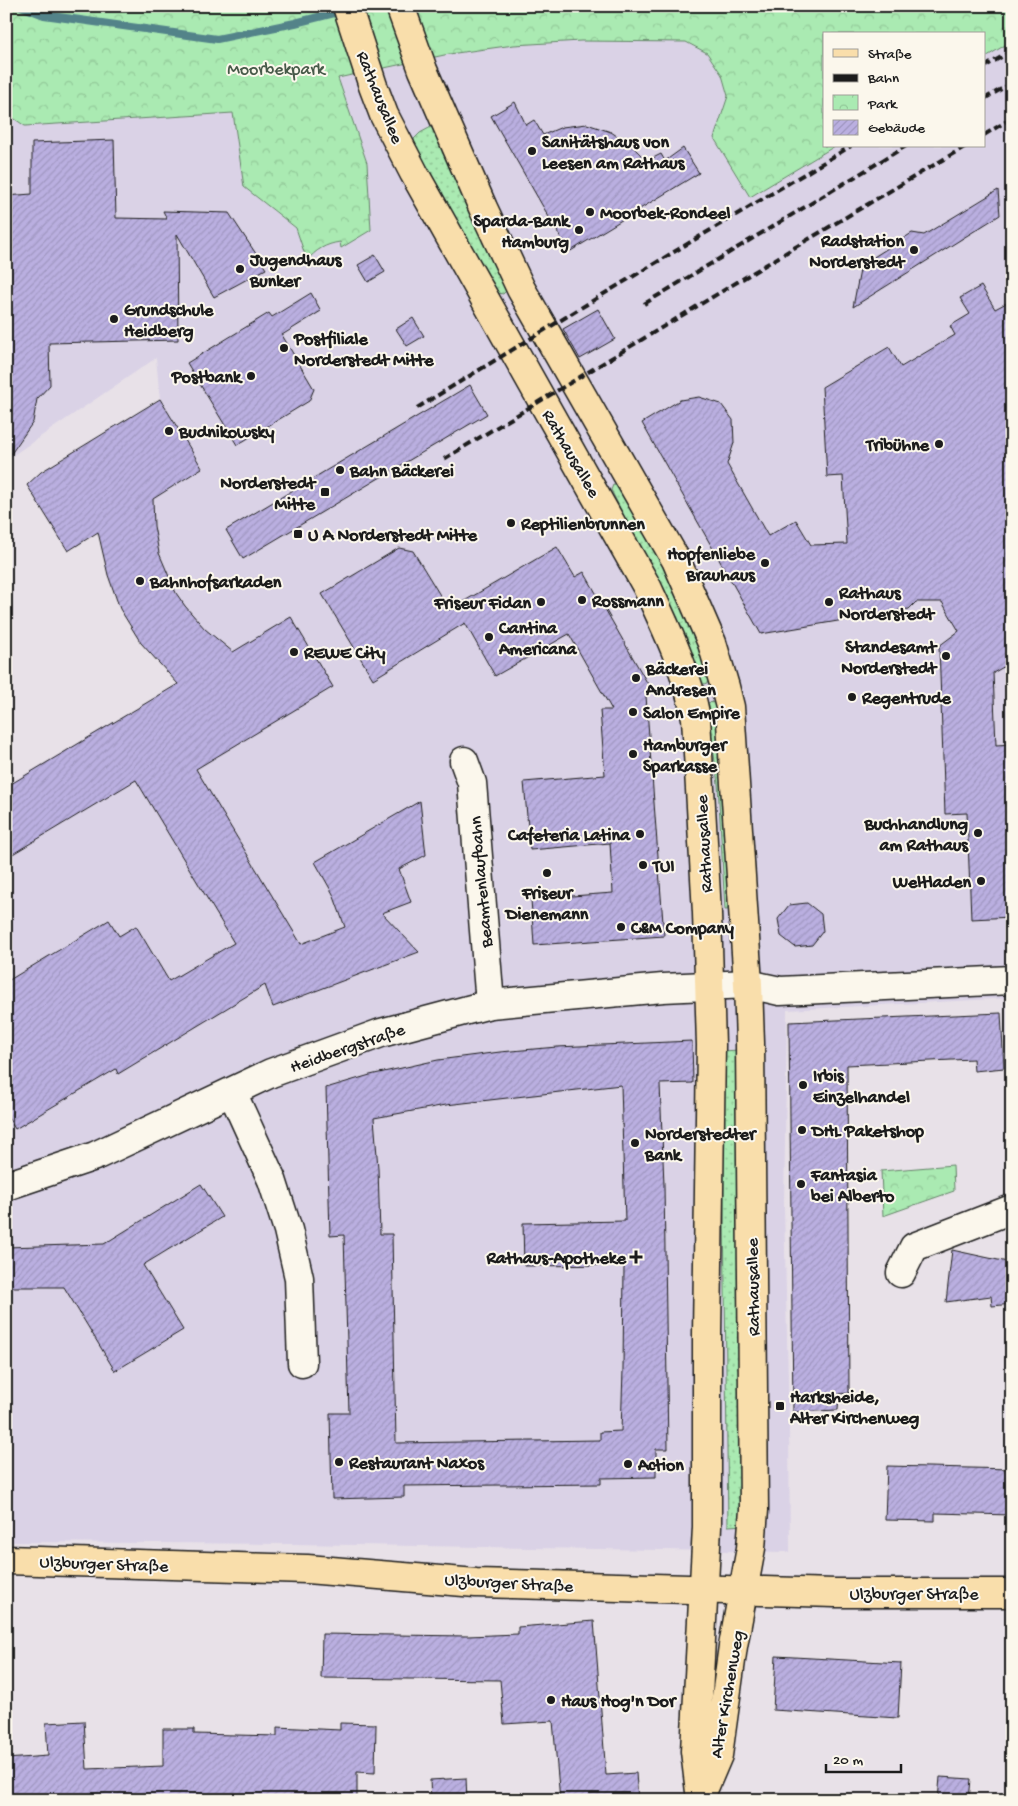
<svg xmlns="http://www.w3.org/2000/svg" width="1018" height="1806" viewBox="0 0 1018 1806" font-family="'Gochi Hand',sans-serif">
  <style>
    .built { fill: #dad2e6 }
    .grass { fill: url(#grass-dots); stroke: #638367 }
    .park { fill: url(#park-crowns); stroke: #638367 }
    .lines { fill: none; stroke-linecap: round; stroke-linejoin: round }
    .stream { stroke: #538389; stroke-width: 8 }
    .building { fill: url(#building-hatch); stroke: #1c1c1c; fill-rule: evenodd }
    .minor-casing { stroke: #1c1c1c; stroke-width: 31 }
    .major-casing { stroke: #1c1c1c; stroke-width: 31 }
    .minor { stroke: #fbf7ec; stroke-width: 28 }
    .major { stroke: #f9deab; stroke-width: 28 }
    .rail { stroke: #1c1c1c; stroke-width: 4; stroke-dasharray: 8 4; stroke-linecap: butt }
    .poi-dot { fill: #1c1c1c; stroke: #fbf7ec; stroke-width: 2 }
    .labels { text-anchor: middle; stroke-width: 4; stroke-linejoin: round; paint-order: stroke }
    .park-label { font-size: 18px; fill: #475a49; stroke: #fbf7ec }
    .street-label { font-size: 18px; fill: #1c1c1c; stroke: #fbf7ec }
    .poi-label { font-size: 18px; font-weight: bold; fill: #1c1c1c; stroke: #fbf7ec; text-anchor: start }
  </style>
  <defs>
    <pattern id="grass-dots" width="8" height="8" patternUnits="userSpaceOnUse" patternTransform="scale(1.25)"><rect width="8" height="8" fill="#aaeab2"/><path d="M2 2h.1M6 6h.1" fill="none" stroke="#92c898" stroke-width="1.8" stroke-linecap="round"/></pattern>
    <pattern id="park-crowns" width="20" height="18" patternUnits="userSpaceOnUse" patternTransform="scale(1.25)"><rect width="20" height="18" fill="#aaeab2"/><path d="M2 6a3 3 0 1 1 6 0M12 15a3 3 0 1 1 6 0" fill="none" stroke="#92c898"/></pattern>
    <pattern id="building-hatch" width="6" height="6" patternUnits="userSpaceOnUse" patternTransform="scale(1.25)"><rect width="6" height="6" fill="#baafe0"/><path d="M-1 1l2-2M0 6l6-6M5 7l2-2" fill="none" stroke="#9f96c0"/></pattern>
  </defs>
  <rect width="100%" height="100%" fill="#e8e1e8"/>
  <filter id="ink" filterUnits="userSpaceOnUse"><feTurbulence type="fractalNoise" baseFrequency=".02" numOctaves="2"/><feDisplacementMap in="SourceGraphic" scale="10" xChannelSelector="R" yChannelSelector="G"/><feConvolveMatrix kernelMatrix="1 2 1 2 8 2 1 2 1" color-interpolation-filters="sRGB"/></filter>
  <g filter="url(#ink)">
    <polygon class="built" points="581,41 686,42 707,53 722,75 728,96 722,116 750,197 835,146 984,146 984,58 1012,41 1012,998 787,1010 784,1205 789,1425 790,1552 291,1544 6,1542 6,786 233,651 205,629 185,606 172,585 159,553 154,526 153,499 202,468 160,399 156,358 6,460 6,113 26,126 233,113 244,187 296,228 307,261 315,251 328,245 341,242 341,247 367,163 337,79 449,54 514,45"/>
    <g class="grass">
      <polygon points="431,127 439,136 504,271 506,291 503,294 498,293 415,150 414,139 420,133"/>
      <polygon points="613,485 618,486 639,513 718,680 700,685 683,635 611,490"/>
      <polygon points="723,701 738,909 725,910 718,784 707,703"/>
      <polygon points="739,1050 747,1525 728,1526 722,1051"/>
    </g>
    <g class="park">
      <path d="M6 6H1012V41L984 58V34H824V146H835L750 197 714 138 728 96 722 75 707 53 686 42 581 41 514 45 449 54 338 78 367 163 371 230 341 248 340 242C326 244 315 250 307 261L296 228 244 187 233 113 25 126 6 113Z"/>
      <polygon points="953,1165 954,1191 883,1216 881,1171"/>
    </g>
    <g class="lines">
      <g class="stream">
        <polyline points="21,6 44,15 217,39 295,23 362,6"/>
        <polyline points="441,6 442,6"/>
      </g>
    </g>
    <g class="building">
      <polygon points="515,102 526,125 534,120 543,135 562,127 587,124 611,132 632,146 647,161 661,154 665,161 683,148 699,173 569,252 491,116"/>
      <polygon points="114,140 116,218 167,219 163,211 229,213 266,269 214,297 177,234 178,340 49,343 50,385 37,399 33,422 6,461 6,196 32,194 32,143"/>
      <polygon points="998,190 1000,215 853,307 861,265 912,233 924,235"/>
      <polygon points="375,255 385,272 368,282 358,265"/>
      <polygon points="981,286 995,309 1012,300 1012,662 993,673 996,745 1012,744 1012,917 971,919 967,813 945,814 939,646 959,631 942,602 916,602 909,609 761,634 642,423 680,400 699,397 721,404 733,420 734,443 727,464 768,536 796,520 811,545 847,544 843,476 827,477 822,387 889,347 901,367 955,335 950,326 970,314 960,298"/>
      <polygon points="311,293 321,311 282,335 314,389 309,401 237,445 187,363 269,313 272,317"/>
      <polygon points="598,309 615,339 580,359 563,329"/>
      <polygon points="413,318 424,336 407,346 396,329"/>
      <polygon points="470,385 487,414 243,559 226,530"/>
      <polygon points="160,399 202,468 153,499 154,526 159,553 176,593 185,606 205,629 233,652 291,617 333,687 196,769 301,944 345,927 333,894 315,862 420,801 426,855 399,869 411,902 382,913 419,952 273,1007 265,985 118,1074 116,1069 15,1129 6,1114 6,982 109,920 119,936 136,926 169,981 234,943 136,780 6,858 6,787 178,684 141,643 120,609 108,575 98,532 68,551 27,485 41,472"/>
      <polygon points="557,547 575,577 584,572 649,686 649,694 646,696 664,936 534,945 531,899 613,893 610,843 530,850 524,782 605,775 600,710 612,710 569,634 495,676 465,623 373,679 322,594 399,548 413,551 449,610"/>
      <polygon points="807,903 821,914 823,931 812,945 795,947 781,936 778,919 789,905"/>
      <polygon points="1001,1013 1004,1068 974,1071 973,1059 847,1065 849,1393 839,1394 838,1410 793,1412 789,1022"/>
      <path d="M692 1041 693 1083 660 1084 664 1185 668 1449H656V1477L601 1478V1484L404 1486V1497L332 1499 330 1413H349L344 1235 330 1236 326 1088 370 1075 438 1060 500 1052 557 1047ZM621 1085 625 1221 523 1223 524 1266 624 1265 623 1370 621 1431 600 1432V1440L396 1443 392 1234H380L378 1168 374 1118 446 1105Z"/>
      <polygon points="201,1184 222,1217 143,1265 183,1330 115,1371 64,1287 6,1287 6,1247 104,1244"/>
      <polygon points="952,1250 1012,1263 1012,1304 992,1306 991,1296 946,1302"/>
      <polygon points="887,1466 1012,1469 1012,1515 935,1513 935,1521 885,1520"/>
      <polygon points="594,1621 606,1775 636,1773 638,1800 560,1800 553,1721 504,1724 500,1680 321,1678 322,1634 468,1636 518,1634 518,1627"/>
      <polygon points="776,1656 901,1663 898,1718 773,1710"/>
      <polygon points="84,1721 87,1769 163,1766 163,1729 194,1729 194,1734 277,1736 277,1727 340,1730 340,1723 376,1724 375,1773 357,1772 357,1800 6,1800 6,1759 48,1756 46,1723"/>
      <polygon points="940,1777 971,1779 969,1800 938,1800"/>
      <polygon points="466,1778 467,1800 431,1800 430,1780"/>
    </g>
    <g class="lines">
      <g class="minor-casing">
        <g id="minor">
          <polyline points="464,761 472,783 490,1004"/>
          <polyline points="232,1092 272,1180 288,1230 299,1278 302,1363"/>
          <polyline points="6,1186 95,1156 271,1073 381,1033 490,1004 663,988 748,984 780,991 1012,980"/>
          <polyline points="901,1273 914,1247 1012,1209"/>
        </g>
      </g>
      <g class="major-casing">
        <g id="major">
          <path d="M347 6 373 86 384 115 414 173 647 587C667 630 687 671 696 718L707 913 711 1045 707 1335V1527L695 1751 701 1800"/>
          <polyline points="400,6 423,70 483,208 521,289 676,560 712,643 725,687 730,707 748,984 750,1043 754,1510 751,1548 733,1646 718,1755 701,1795"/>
          <polyline points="6,1560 307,1569 476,1583 835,1593 1012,1593"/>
        </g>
      </g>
      <use href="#minor" class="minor"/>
      <use href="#major" class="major"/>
      <g class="rail">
        <polyline points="984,67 1012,51"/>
        <polyline points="984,99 1012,83"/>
        <polyline points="984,135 1012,118"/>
        <polyline points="644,304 906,146"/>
        <polyline points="417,408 602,295 851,146"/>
        <polyline points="444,459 787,252 966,146"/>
      </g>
    </g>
  </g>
  <g class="poi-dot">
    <circle cx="532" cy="151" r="5"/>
    <circle cx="590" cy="212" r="5"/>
    <circle cx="579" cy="230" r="5"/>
    <circle cx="914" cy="250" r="5"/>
    <circle cx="240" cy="269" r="5"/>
    <circle cx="114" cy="319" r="5"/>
    <circle cx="284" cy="348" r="5"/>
    <circle cx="251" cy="376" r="5"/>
    <circle cx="169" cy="431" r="5"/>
    <circle cx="939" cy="444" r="5"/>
    <circle cx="340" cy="470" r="5"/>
    <rect x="320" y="487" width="10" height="10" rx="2.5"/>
    <circle cx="511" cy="523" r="5"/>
    <rect x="293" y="529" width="10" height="10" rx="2.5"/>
    <circle cx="765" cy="563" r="5"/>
    <circle cx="140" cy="581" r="5"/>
    <circle cx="582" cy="600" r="5"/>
    <circle cx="541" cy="602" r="5"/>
    <circle cx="829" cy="602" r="5"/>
    <circle cx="489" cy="637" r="5"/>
    <circle cx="294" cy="652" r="5"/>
    <circle cx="946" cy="656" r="5"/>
    <circle cx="636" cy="678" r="5"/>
    <circle cx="852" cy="697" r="5"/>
    <circle cx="633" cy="712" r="5"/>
    <circle cx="633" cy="754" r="5"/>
    <circle cx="978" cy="833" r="5"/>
    <circle cx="640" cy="834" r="5"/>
    <circle cx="643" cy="865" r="5"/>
    <circle cx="547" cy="873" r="5"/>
    <circle cx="981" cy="881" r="5"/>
    <circle cx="621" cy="927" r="5"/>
    <circle cx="803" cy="1085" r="5"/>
    <circle cx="802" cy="1130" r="5"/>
    <circle cx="635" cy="1143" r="5"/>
    <circle cx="801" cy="1184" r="5"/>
    <path d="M633.5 1249.5h5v5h5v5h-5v5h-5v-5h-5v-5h5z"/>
    <rect x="775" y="1401" width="10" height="10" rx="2.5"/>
    <circle cx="339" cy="1462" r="5"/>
    <circle cx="628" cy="1464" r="5"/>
    <circle cx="551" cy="1700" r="5"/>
  </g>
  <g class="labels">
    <g class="park-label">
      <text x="276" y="74">Moorbekpark</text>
    </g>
    <g class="street-label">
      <text transform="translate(381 97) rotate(68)" y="6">Rathausallee</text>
      <text transform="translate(572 453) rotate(60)" y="6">Rathausallee</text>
      <text transform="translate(703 844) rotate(-93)" y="6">Rathausallee</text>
      <text transform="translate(480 882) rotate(-95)" y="6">Beamtenlaufbahn</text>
      <text transform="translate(347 1047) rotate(-19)" y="6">Heidbergstraße</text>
      <text transform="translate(752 1287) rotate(-91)" y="6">Rathausallee</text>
      <text transform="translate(104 1563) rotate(2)" y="6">Ulzburger Straße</text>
      <text transform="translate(509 1582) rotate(3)" y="6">Ulzburger Straße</text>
      <text x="914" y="1599">Ulzburger Straße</text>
      <text transform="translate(726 1694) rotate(-80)" y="6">Alter Kirchenweg</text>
    </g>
    <g class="poi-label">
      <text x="542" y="147">Sanitätshaus von<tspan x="542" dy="21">Leesen am Rathaus</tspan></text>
      <text x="600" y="218">Moorbek-Rondeel</text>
      <text x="569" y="226" text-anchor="end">Sparda-Bank<tspan x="569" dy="21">Hamburg</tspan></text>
      <text x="904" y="246" text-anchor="end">Radstation<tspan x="904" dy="21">Norderstedt</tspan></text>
      <text x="250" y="265">Jugendhaus<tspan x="250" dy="21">Bunker</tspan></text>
      <text x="124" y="315">Grundschule<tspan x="124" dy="21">Heidberg</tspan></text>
      <text x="294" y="344">Postfiliale<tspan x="294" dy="21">Norderstedt Mitte</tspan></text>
      <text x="241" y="382" text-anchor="end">Postbank</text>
      <text x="179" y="437">Budnikowsky</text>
      <text x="929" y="450" text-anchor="end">Tribühne</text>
      <text x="350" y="476">Bahn Bäckerei</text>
      <text x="315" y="488" text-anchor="end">Norderstedt<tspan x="315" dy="21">Mitte</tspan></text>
      <text x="521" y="529">Reptilienbrunnen</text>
      <text x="308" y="540">U A Norderstedt Mitte</text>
      <text x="755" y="559" text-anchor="end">Hopfenliebe<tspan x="755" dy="21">Brauhaus</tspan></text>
      <text x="150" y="587">Bahnhofsarkaden</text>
      <text x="839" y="598">Rathaus<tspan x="839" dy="21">Norderstedt</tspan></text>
      <text x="592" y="606">Rossmann</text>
      <text x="531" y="608" text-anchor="end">Friseur Fidan</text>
      <text x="499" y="633">Cantina<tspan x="499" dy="21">Americana</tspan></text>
      <text x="936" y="652" text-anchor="end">Standesamt<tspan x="936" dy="21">Norderstedt</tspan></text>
      <text x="304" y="658">REWE City</text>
      <text x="646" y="674">Bäckerei<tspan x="646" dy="21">Andresen</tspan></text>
      <text x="862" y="703">Regentrude</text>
      <text x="643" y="718">Salon Empire</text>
      <text x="643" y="750">Hamburger<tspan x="643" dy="21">Sparkasse</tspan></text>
      <text x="968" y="829" text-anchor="end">Buchhandlung<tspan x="968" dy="21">am Rathaus</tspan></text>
      <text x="630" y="840" text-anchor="end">Cafeteria Latina</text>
      <text x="653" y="871">TUI</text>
      <text x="971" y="887" text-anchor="end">Weltladen</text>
      <text x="547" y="898" text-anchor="middle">Friseur<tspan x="547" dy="21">Dienemann</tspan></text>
      <text x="631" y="933">C&amp;M Company</text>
      <text x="813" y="1081">Irbis<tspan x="813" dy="21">Einzelhandel</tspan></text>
      <text x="812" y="1136">DHL Paketshop</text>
      <text x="645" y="1139">Norderstedter<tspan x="645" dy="21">Bank</tspan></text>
      <text x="811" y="1180">Fantasia<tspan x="811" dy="21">bei Alberto</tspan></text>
      <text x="626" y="1263" text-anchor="end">Rathaus-Apotheke</text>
      <text x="790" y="1402">Harksheide,<tspan x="790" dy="21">Alter Kirchenweg</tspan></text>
      <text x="349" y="1468">Restaurant Naxos</text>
      <text x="638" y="1470">Action</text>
      <text x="561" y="1706">Haus Hog'n Dor</text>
    </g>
  </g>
  <rect width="1018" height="1806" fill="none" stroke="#fbf7ec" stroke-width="25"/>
  <rect x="12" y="12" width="993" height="1781" fill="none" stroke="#1c1c1c" stroke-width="2" filter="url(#ink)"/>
  <rect x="823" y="32" width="162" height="115" fill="#fbf7ec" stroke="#a29f99"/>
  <rect x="833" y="49" width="25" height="8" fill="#f9deab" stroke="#a29f99"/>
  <text x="868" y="58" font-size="15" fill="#1c1c1c">Straße</text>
  <rect x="833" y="74" width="25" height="8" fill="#1c1c1c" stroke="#a29f99"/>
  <text x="868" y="82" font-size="15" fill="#1c1c1c">Bahn</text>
  <rect x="833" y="95" width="25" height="15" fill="url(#park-crowns)" stroke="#a29f99"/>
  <text x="868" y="108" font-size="15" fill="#1c1c1c">Park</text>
  <rect x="833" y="120" width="25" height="15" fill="url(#building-hatch)" stroke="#a29f99"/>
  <text x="868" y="132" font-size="15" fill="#1c1c1c">Gebäude</text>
  <path d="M826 1764v8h75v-8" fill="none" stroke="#1c1c1c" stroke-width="2.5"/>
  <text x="833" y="1764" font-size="15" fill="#1c1c1c" stroke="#fbf7ec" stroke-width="4" paint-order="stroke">20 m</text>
</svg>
